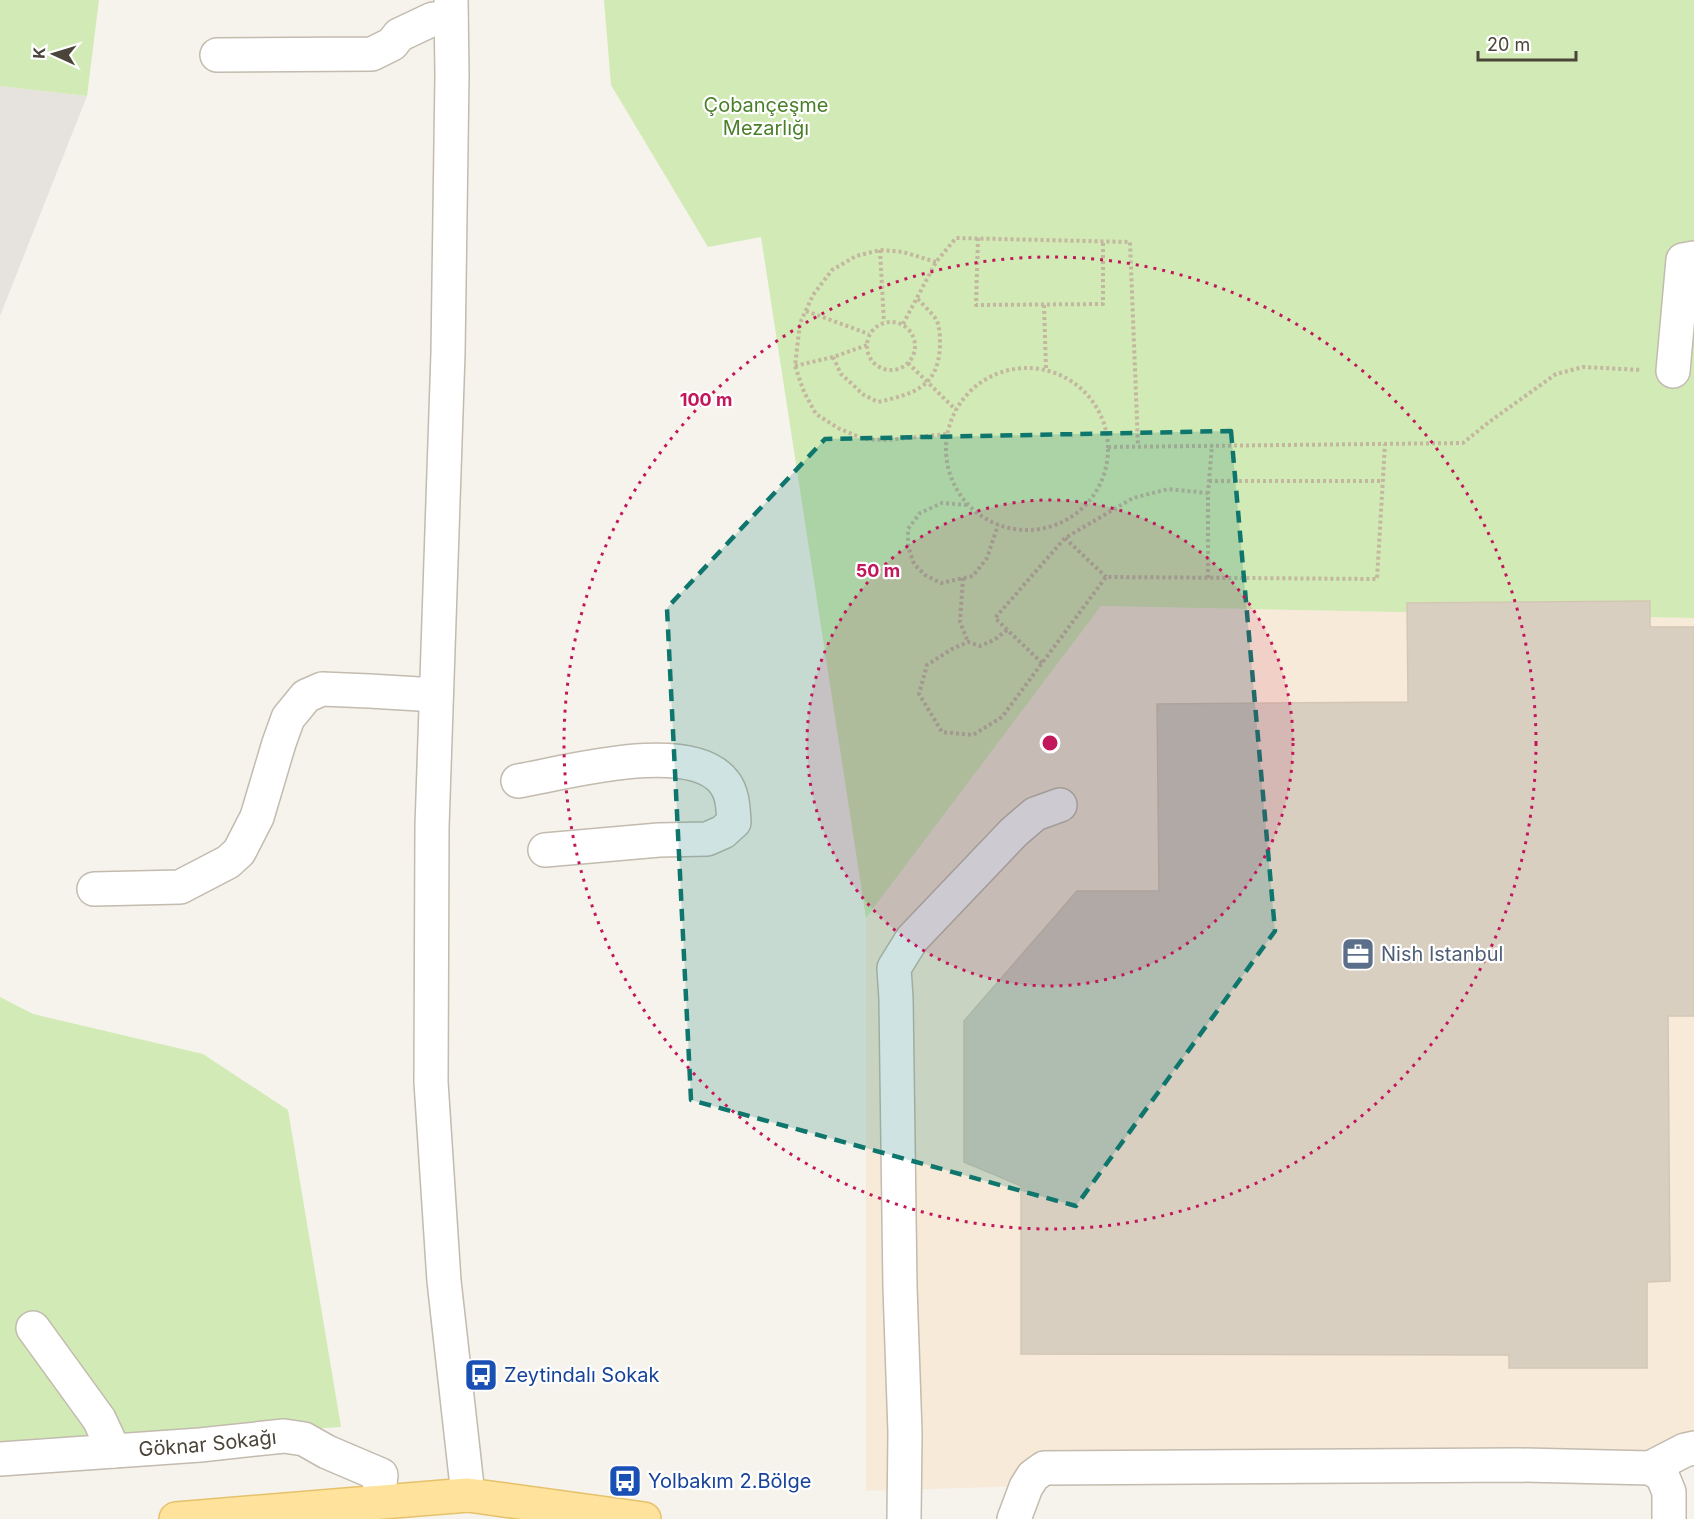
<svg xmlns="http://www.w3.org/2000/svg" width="1694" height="1519" viewBox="0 0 1694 1519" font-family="Inter,sans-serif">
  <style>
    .commercial { fill: #f7ead8 }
    .industrial { fill: #e6e2dd }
    .green { fill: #d2eab5 }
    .building { fill: #d8cfc1; stroke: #d3c7b4; stroke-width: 1.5 }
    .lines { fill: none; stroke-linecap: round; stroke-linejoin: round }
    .minor-casing { stroke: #c2bbae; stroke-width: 36 }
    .major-casing { stroke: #e6c16a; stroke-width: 36 }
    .path { stroke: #c4b79f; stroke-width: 4; stroke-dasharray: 3 3; stroke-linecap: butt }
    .minor { stroke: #fff; stroke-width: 33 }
    .major { stroke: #ffe39c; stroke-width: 33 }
    .marked { fill: #0f766e; fill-opacity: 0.2; stroke: #0f766e; stroke-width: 4.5; stroke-dasharray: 12 8; stroke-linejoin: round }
    .ring { fill: none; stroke: #c2185b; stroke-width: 3; stroke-dasharray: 3 6 }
    .labels { text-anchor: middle; stroke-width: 4.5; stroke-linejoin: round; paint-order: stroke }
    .park-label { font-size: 20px; fill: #4a7f2a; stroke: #fff }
    .service-label { font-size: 20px; fill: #4e5e75; stroke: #fff; text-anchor: start }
    .transit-label { font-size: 20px; fill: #164399; stroke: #fff; text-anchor: start }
    .street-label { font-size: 20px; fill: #4b4439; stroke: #fff }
    .centre { fill: #c2185b; stroke: #fff; stroke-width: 3 }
    .ring-label { font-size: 18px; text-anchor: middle; font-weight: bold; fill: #c2185b; stroke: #fff; stroke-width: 4.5; stroke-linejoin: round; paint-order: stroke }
  </style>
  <rect width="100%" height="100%" fill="#f6f3ec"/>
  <polygon class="commercial" points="1100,606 1694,618 1694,1465 866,1491 866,918"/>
  <polygon class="industrial" points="0,86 87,96 0,316"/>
  <g class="green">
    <polygon points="0,0 99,0 87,96 0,86"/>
    <polygon points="604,0 1694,0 1694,618 1101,606 866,918 761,237 708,247 611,85"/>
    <polygon points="0,997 33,1014 203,1054 288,1110 341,1427 0,1447"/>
  </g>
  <polygon class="building" points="1650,601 1650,627 1694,627 1694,1016 1668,1016 1670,1281 1647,1282 1647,1368 1509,1368 1509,1355 1021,1354 1021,1186 964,1162 964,1021 1077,891 1159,891 1157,704 1408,702 1407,603"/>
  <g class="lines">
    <g class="minor-casing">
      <g id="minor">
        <polyline points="451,0 452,75 448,353 432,827 431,1082 444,1281 468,1495"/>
        <polyline points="217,55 372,54 392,44 399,35 433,19 451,20"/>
        <polyline points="1673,371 1683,260 1694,258"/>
        <path d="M518 781C565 773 690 738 724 782 733 793 733 808 734 822L723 832 707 839 659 840 545 850"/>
        <polyline points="94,889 180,887 228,862 239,852 257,817 279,743 288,718 306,696 322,689 369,691 436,695"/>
        <polyline points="33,1328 99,1419 114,1451"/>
        <path id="s1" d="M0 1459 200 1445 284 1436 304 1439 327 1452 381 1475 378 1502"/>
        <polyline points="1650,1468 1685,1450 1694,1448"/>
        <polyline points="904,1519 905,1433 900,1287 896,999 894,968 912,939 1014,832 1035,814 1060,805"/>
        <polyline points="1014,1519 1026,1487 1033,1476 1044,1468 1519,1465 1650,1468 1662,1475 1669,1492 1669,1519"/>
      </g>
    </g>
    <g class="major-casing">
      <polyline id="major" points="176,1519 468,1495 644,1519"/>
    </g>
    <g class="path">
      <polyline points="978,238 976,305 1103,304 1103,241"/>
      <polyline points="880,250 884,322"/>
      <polyline points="936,262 903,252 880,250 856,256 832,270 813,295 800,323 795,366 804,392 816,414 838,428 864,439 887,440 947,434"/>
      <polyline points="1044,305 1046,369"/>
      <polyline points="806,311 869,334"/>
      <circle cx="891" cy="346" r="24"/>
      <polyline points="903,324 936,262 956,238 1130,242 1138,446"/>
      <path d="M833 357 841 374 864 395 878 402C913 394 938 388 940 346 940 338 940 326 936 319 931 312 923 305 917 298"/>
      <polyline points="908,363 956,410"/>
      <polyline points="795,366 833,357 867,345"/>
      <circle cx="1027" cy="449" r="81"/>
      <polyline points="1108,447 1463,443 1489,422 1556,374 1583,367 1642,370"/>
      <polyline points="1209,481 1383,481"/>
      <polyline points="967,505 942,503 920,513 908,529 908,546 914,564 925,575 941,583 973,576 987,558 998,525"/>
      <polyline points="1065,538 1106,577"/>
      <polyline points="963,578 960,622 968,642"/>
      <polyline points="1208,578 1208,493 1212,445"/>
      <polyline points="1007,630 994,640 980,646 968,642 952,649 927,665 919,694 942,732 973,735 1002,717 1106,577 1377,579 1385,444"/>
      <polyline points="1042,663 995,618 1065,538 1133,498 1168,489 1208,493"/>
    </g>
    <use href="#minor" class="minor"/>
    <use href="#major" class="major"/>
  </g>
  <path class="marked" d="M1231 431 1275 931 1076 1206 691 1100 667 608 825 439Z"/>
  <circle cx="1050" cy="743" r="243" fill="#c2185b" fill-opacity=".12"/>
  <g class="ring">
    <circle cx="1050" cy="743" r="243"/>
    <circle cx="1050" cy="743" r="486"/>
  </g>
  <defs>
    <g id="office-square" transform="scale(1.725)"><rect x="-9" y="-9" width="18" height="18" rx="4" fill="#5c6f8a" stroke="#fff"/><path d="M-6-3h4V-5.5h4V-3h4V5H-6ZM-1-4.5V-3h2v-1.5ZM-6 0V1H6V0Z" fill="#fff"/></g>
    <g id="bus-square" transform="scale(1.725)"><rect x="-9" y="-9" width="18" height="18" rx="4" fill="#1a4fb4" stroke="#fff"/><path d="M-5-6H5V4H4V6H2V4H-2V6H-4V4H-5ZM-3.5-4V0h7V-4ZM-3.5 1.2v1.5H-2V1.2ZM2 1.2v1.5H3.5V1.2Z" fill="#fff"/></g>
  </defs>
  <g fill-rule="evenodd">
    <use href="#office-square" x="1358" y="954"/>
    <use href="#bus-square" x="481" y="1375"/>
    <use href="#bus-square" x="625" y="1481"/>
  </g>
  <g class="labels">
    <g class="park-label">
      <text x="766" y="112">Çobançeşme<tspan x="766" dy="23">Mezarlığı</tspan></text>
    </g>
    <g class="service-label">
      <text x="1381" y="961">Nish Istanbul</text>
    </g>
    <g class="transit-label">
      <text x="504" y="1382">Zeytindalı Sokak</text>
      <text x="648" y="1488">Yolbakım 2.Bölge</text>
    </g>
    <g class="street-label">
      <text dy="7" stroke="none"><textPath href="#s1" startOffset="208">Göknar Sokağı</textPath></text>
    </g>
  </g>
  <circle cx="1050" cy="743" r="9" class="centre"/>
  <g class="ring-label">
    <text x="706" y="406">100 m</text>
    <text x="878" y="577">50 m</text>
  </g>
  <g transform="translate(54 54) rotate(274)" stroke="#ffffff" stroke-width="4.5" paint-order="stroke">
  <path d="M0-4.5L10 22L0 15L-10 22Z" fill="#4b4439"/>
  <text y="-9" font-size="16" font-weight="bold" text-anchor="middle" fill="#4b4439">K</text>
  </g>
  <path d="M1478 51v9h98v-9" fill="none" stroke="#4b4439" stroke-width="3"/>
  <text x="1487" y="51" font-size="18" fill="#4b4439" stroke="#ffffff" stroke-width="4.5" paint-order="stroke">20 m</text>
</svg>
